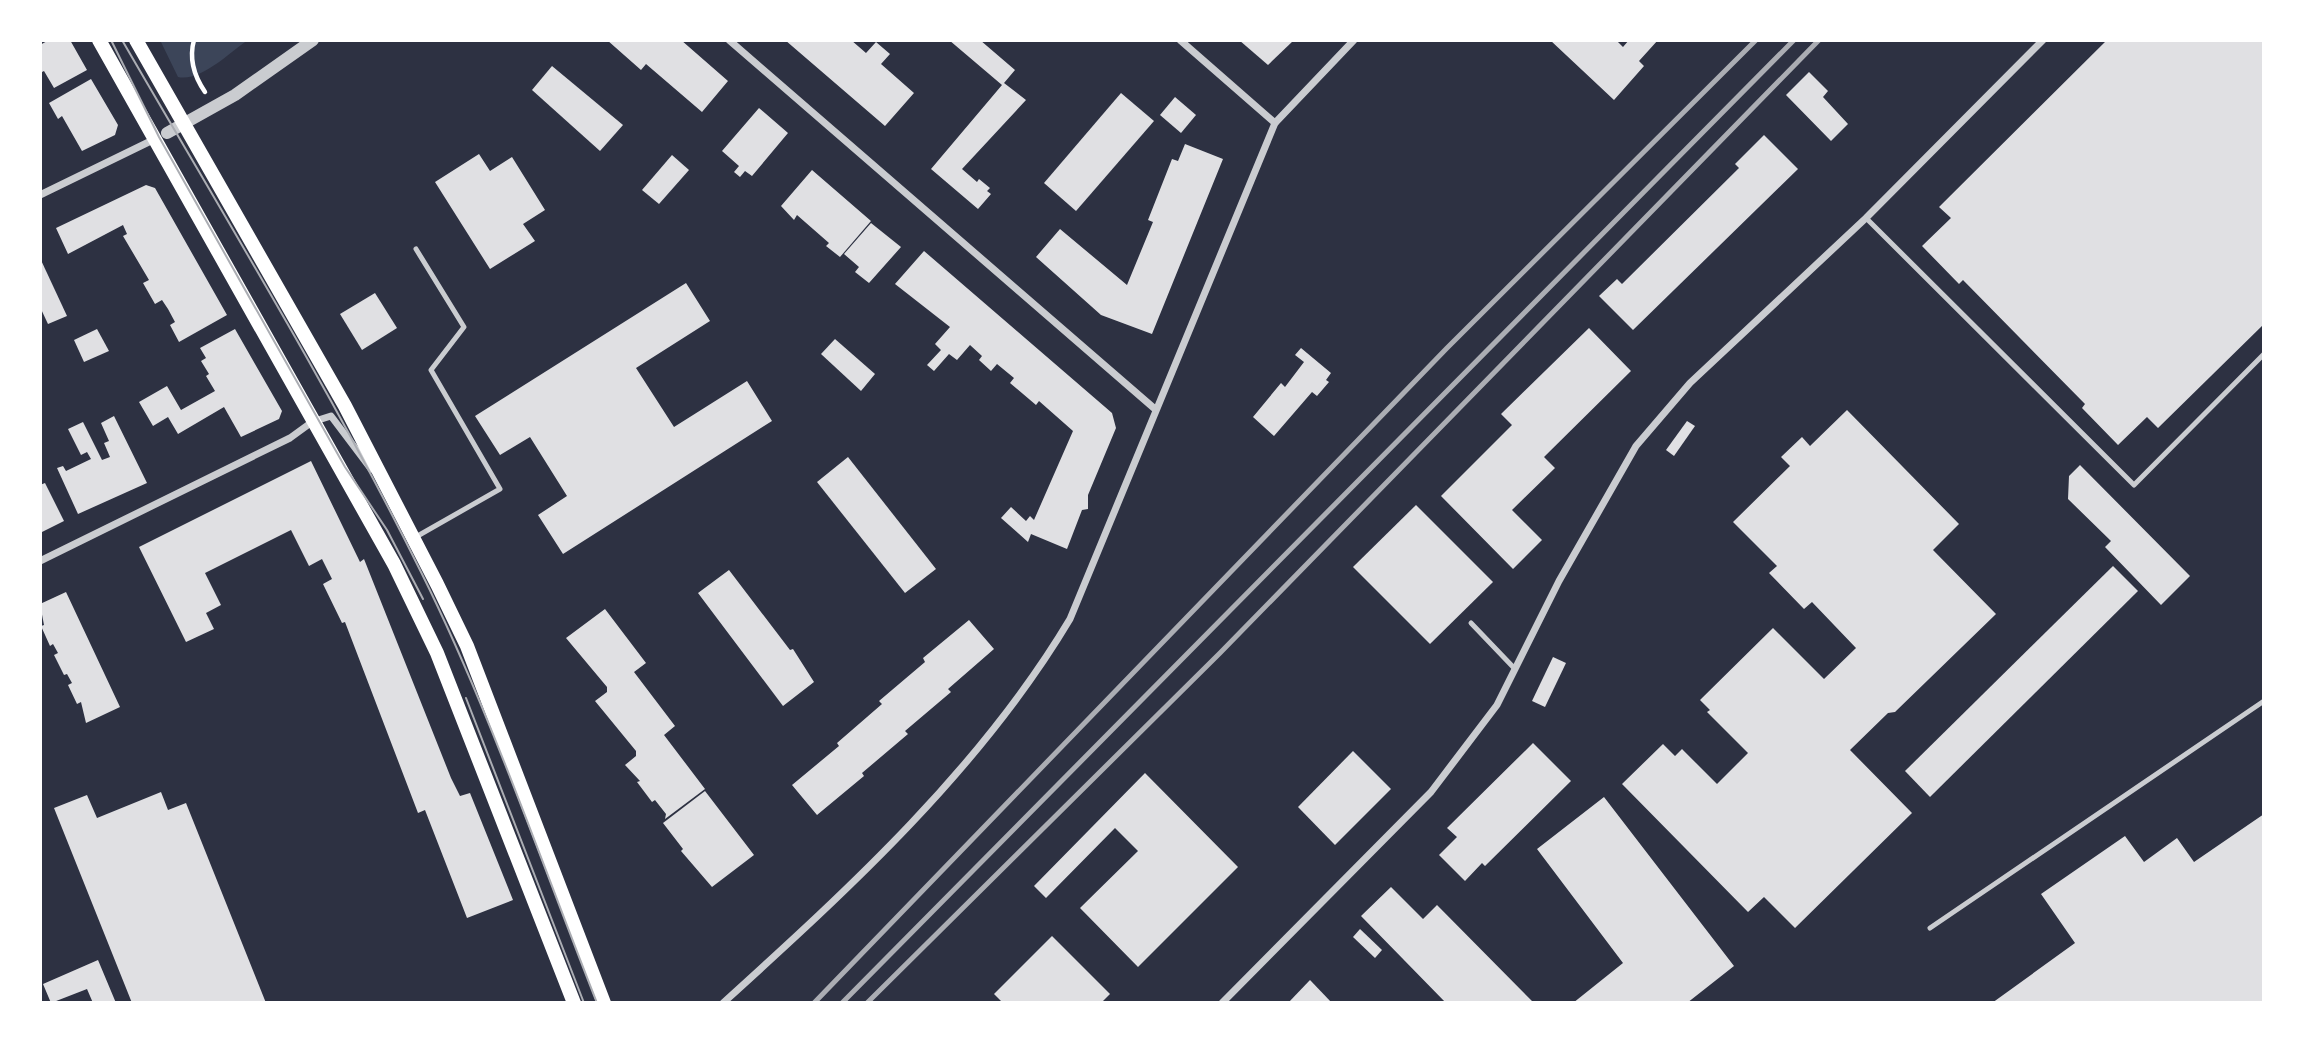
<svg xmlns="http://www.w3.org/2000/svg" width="2304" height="1043" viewBox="0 0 2304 1043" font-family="'IBM Plex Sans',sans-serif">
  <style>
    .green { fill: #3c4559 }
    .building { fill: #e0e0e3 }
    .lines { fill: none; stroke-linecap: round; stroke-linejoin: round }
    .path { stroke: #fff; stroke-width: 4.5 }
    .service { stroke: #caccd0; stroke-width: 5 }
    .minor { stroke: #caccd0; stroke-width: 7 }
    .tertiary { stroke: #caccd0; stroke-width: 12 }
    .secondary { stroke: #fff; stroke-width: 14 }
    .tram { stroke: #abadb3; stroke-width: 2 }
    .rail { stroke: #abadb3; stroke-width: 5 }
  </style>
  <rect width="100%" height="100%" fill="#2d3142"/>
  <path class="green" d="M160 40H248C230 52 201 82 178 77Z"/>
  <g class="building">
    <polygon points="49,40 70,40 87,70 54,88 44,71 40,73 40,45"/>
    <polygon points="607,40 681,40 728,81 702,112 646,64 641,70"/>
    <polygon points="785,40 851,40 866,53 876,42 890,54 881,64 914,93 885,126"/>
    <polygon points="949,40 980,40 1015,70 1004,83 1026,100 962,169 977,182 979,179 990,188 987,191 991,194 978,209 931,169 1002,85"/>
    <polygon points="1239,40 1294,40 1268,65"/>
    <polygon points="1550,40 1616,40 1623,47 1629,40 1658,40 1639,61 1644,66 1614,100"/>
    <polygon points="2107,40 2264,40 2264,324 2158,428 2147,417 2118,445 2082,408 2085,404 1963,280 1959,284 1922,246 1951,218 1939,207"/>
    <polygon points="552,66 623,125 600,151 532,90"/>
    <polygon points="1809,72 1828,91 1823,97 1848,124 1831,141 1786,95"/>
    <polygon points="91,79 118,125 115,135 82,151 62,116 58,119 49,103"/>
    <polygon points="1121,93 1154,121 1076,211 1044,183"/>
    <polygon points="1175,97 1196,115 1181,133 1160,115"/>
    <polygon points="759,108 788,133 752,176 745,171 740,177 734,172 739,166 722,151"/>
    <polygon points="1764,135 1798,169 1633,330 1599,296 1617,279 1622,284 1739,168 1735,164"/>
    <polygon points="1185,144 1223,159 1152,334 1101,315 1036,257 1060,229 1127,285 1153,222 1148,220 1172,159 1178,161"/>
    <polygon points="479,154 490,171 512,157 545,210 523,224 535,241 490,269 435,182"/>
    <polygon points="672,155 689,170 659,204 642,190"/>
    <polygon points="812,170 871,221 840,257 826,246 829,243 797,215 794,220 781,206"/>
    <polygon points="146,185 155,188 227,315 179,342 170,325 175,322 168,309 162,300 155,304 143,283 149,280 123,236 127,234 123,225 68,254 56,228"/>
    <polygon points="871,223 901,247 869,283 855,272 859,267 844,254"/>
    <polygon points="924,251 1112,413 1116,428 1088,495 1088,509 1082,510 1067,549 1031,534 1028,542 1001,518 1011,507 1026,521 1030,516 1034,520 1073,431 1039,401 1036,405 1010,383 1014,378 997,364 991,371 979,360 982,356 970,345 957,360 949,354 934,371 927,365 941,350 935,344 950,327 895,284"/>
    <polygon points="40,258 67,316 48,324 40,307"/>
    <polygon points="686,283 710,321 636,368 674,427 747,381 772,421 563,554 538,515 567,496 530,437 500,455 475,416"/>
    <polygon points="375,293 397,328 362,350 340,314"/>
    <polygon points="1589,328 1631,371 1544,457 1555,468 1512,510 1542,540 1513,569 1441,496 1512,425 1501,414"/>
    <polygon points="97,329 109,351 84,362 74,340"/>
    <polygon points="235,329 282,411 279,419 241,437 224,407 178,434 168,417 153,426 139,402 167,386 181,410 215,391 206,376 209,374 201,361 206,358 200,348"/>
    <polygon points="835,339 875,374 861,391 821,354"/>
    <polygon points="1301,348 1331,373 1326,380 1329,382 1317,396 1312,392 1274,436 1253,417 1281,383 1285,387 1304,362 1295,355"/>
    <polygon points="1847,410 1959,524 1933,550 1996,614 1895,712 1888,713 1850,750 1912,813 1795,928 1764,897 1748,912 1622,784 1663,744 1675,756 1682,749 1717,784 1748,753 1707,712 1710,710 1700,700 1773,628 1824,679 1856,648 1812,602 1804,609 1769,573 1777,566 1733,522 1790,466 1781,457 1802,437 1810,446"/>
    <polygon points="114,416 147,483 78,514 57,468 63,466 66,471 91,459 87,452 81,455 68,429 83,422 102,460 110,457 104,443 109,441 101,423"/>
    <polygon points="1687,421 1695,426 1674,456 1666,450"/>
    <polygon points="848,457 936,569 905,593 817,482"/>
    <polygon points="311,461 360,562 364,559 451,778 460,796 470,793 513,900 467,918 425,810 418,813 345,622 342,623 323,584 332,579 322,559 309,566 291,530 205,573 221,605 206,613 214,629 186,642 139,547"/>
    <polygon points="2080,465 2190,576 2161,605 2105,547 2111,541 2068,499 2069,476"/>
    <polygon points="45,483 64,521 40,533 40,485"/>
    <polygon points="1416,505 1493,582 1430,644 1353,567"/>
    <polygon points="2113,566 2138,591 1930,797 1905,771"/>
    <polygon points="729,570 790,650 793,649 814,682 783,706 698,593"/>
    <polygon points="66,592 120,707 86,723 81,702 77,704 68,685 72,683 67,674 64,675 54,655 58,653 53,644 50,646 41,626 44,625 40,604"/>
    <polygon points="605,609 646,663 634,672 675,726 664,735 705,789 665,819 666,814 655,800 652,802 637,782 640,781 625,765 636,756 636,751 595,701 607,692 607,687 566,638"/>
    <polygon points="969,620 994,649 948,689 951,692 905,731 908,734 862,773 864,776 817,815 792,785 839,746 837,743 882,704 879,701 925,662 923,658"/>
    <polygon points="1553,657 1566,663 1545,707 1532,701"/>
    <polygon points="1533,743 1571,781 1485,866 1482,863 1465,881 1439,855 1457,837 1447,828"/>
    <polygon points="1353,751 1391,789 1335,845 1298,807"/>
    <polygon points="1145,773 1238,867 1138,967 1080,908 1138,851 1115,828 1046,898 1034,886"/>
    <polygon points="705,791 754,855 712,887 681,851 683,849 663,823"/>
    <polygon points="161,792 168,810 186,803 266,1003 132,1003 54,808 87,795 97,818"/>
    <polygon points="1604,797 1734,966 1687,1003 1573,1003 1623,963 1537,849"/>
    <polygon points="2264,814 2264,1003 1992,1003 2075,943 2041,894 2125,836 2144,862 2177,838 2194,862"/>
    <polygon points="1391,887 1423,919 1437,905 1534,1003 1446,1003 1361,916"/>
    <polygon points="1360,929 1382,950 1375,958 1353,937"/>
    <polygon points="1052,936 1110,994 1101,1003 1003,1003 994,994"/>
    <polygon points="98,960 116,1003 93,1003 87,989 51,1003 43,984"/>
    <polygon points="1310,980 1332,1003 1288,1003"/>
  </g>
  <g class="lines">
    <path class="path" d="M194 40C189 58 194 76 205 92"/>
    <g class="service">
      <polyline points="1866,218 2134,485 2264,354"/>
      <polyline points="414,538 500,489 431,370 464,327 416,249"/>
      <polyline points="1471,623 1515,669"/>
      <polyline points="1930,928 2264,701"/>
    </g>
    <g class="minor">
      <polyline points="729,40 1155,409"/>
      <polyline points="1180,40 1275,123"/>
      <polyline points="40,195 157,138"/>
      <polyline points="40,561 290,438 312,422 331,416 371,469"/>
      <path d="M723 1003C851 887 981 768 1070 619L1275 123 1354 40"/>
      <polyline points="1222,1003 1431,792 1497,705 1559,581 1636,446 1690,383 1866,218 2043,40"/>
    </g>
    <polyline class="tertiary" points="167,133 235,95 313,40"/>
    <g class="secondary">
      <polyline points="99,40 394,564 437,653 574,1003"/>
      <polyline points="136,40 345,406 437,584 467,646 604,1003"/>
    </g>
    <g class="tram">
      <polyline points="111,40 159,137 345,467 387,530 423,599"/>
      <path d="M122 40C224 216 331 390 421 572 490 711 540 859 597 1003"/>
      <polyline points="466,698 584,1003"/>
    </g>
    <g class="rail">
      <polyline points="814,1003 1447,348 1756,40"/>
      <polyline points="842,1003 1794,40"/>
      <polyline points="867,1003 1220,653 1819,40"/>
    </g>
  </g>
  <rect width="2304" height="1043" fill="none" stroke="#ffffff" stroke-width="84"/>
</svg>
